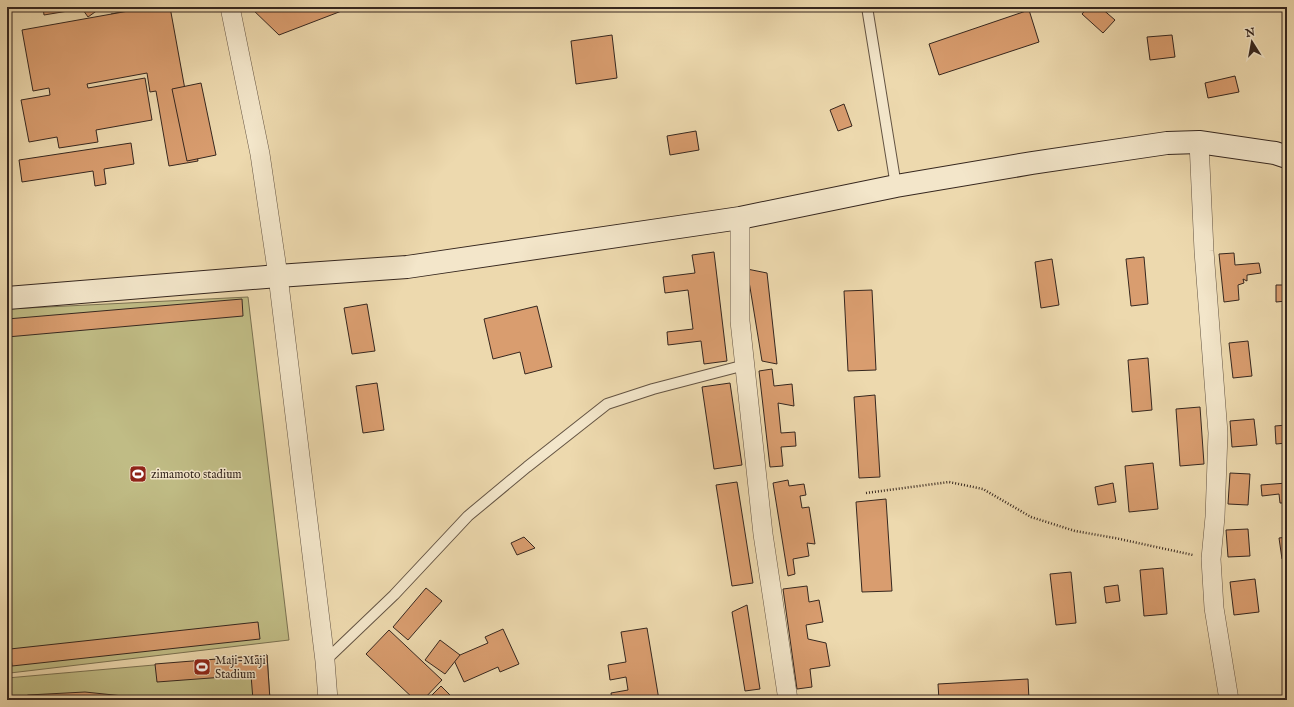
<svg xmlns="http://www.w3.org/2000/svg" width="1294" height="707" viewBox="0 0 1294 707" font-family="'IM FELL English',serif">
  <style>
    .green { fill: #c0bc85; stroke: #7b7252 }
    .building { fill: #d99d6f; stroke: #36271f }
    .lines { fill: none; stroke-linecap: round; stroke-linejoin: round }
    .lane-casing { stroke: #645443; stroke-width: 12 }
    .street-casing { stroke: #645443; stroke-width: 20 }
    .secondary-casing { stroke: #36271f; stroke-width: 24 }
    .path { stroke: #36271f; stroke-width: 2.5; stroke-dasharray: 1 2; stroke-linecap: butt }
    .lane { stroke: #f3e6ca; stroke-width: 10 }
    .street { stroke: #f3e6ca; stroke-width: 19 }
    .secondary { stroke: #f3e6ca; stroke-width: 22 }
    .labels { text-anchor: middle; stroke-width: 3; stroke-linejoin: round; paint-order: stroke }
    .poi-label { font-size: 12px; fill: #36271f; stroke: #f3e6ca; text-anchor: start }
  </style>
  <rect width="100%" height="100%" fill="#edd9ae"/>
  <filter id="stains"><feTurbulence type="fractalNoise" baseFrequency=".005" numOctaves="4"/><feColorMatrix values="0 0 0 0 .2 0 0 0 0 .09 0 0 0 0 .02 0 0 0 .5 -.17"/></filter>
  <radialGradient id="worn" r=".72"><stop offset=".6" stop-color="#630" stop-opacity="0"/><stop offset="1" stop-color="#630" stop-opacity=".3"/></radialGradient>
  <g class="green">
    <polygon points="248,297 289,640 10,673 7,673 7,309"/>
    <polygon points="267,655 270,700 7,700 7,678"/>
  </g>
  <g class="building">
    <polygon points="43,7 80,7 80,9 44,15"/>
    <polygon points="81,7 102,7 88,17"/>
    <polygon points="139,7 162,7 164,16 113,25 111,14 139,9"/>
    <polygon points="151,7 170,7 198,161 169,166 156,91 150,92 147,73 87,84 88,88 145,78 152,120 96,130 98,142 59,148 57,137 29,142 21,100 50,95 49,88 33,91 22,30"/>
    <polygon points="250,7 352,7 279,35"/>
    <polygon points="1088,7 1100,7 1115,20 1103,33 1082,14"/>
    <polygon points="1029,10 1039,42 939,75 929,44"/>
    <polygon points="612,35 617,78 576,84 571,41"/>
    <polygon points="1172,35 1175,57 1150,60 1147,37"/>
    <polygon points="1235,76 1239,92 1208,98 1205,83"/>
    <polygon points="201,83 216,155 187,161 172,89"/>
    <polygon points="844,104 852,126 838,131 830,110"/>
    <polygon points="696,131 699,150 670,155 667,136"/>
    <polygon points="131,143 134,164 104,169 106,184 95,186 93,171 22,182 19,160"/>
    <polygon points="714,252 727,361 704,364 701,341 668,345 667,332 693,329 688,290 665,293 663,277 695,273 692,255"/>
    <polygon points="1234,253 1235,265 1259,263 1261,273 1247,275 1247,281 1243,279 1244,283 1238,285 1239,300 1224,302 1219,254"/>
    <polygon points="1144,257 1148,304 1131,306 1126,259"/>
    <polygon points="1052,259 1059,305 1041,308 1035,262"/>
    <polygon points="747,269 767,273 777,364 762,361"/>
    <polygon points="1276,285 1287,285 1287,301 1276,302"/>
    <polygon points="872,290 876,370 848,371 844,291"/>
    <polygon points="242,299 243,316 7,337 7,319"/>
    <polygon points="367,304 375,351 352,354 344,308"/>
    <polygon points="537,306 552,367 525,374 520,352 493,359 484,319"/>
    <polygon points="1248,341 1252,376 1233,378 1229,343"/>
    <polygon points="1148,358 1152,410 1132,412 1128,360"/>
    <polygon points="772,369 774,386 792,384 794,406 778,403 781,433 795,432 796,446 781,447 783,466 770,467 759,371"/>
    <polygon points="377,383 384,430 363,433 356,386"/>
    <polygon points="730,383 742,465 714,469 702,387"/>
    <polygon points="875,395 880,477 859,478 854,397"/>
    <polygon points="1200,407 1204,464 1180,466 1176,409"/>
    <polygon points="1254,419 1257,445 1232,447 1230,421"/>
    <polygon points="1287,425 1287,443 1276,444 1275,426"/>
    <polygon points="1153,463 1158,509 1129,512 1125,466"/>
    <polygon points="1230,473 1250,474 1248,505 1228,504"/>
    <polygon points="788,480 789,486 804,484 806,495 800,496 802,508 809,507 815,544 807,543 809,556 793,559 795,574 788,576 773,483"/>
    <polygon points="737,482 753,583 732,586 716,485"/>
    <polygon points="1113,483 1116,502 1098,505 1095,487"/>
    <polygon points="1287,483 1287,503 1280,503 1279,494 1262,496 1261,485"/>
    <polygon points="886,499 892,591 862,592 856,502"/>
    <polygon points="1248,529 1250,556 1228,557 1226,530"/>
    <polygon points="524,537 535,548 517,555 511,543"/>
    <polygon points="1287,537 1287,559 1282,559 1279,538"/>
    <polygon points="1163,568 1167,614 1144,616 1140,570"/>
    <polygon points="1071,572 1076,623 1056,625 1050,574"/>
    <polygon points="1255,579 1259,612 1234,615 1230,582"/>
    <polygon points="1118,585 1120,601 1106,603 1104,587"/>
    <polygon points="807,586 809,602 819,600 823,622 806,625 808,639 826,643 830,666 810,669 812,687 797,689 783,589"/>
    <polygon points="426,588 442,601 408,640 393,627"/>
    <polygon points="747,605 760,689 745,691 732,612"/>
    <polygon points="258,622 260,639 12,666 10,649"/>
    <polygon points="647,628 659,700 612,700 611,693 628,690 626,677 610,680 608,665 626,662 621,632"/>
    <polygon points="503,629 519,664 500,672 498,667 464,682 453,658 488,643 485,637"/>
    <polygon points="389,630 442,680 423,700 415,700 366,654"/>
    <polygon points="440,640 460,655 445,674 425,660"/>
    <polygon points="267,655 270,700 253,700 251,675 157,682 155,664"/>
    <polygon points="1028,679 1029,700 939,700 938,684"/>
    <polygon points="441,686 455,700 427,700"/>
    <polygon points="85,692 133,697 139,700 17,700 28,695"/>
  </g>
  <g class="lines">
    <g class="lane-casing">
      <g id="lane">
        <polyline points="867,7 896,186"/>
        <polyline points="325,661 394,595 468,516 527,467 607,404 653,389 745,365"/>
      </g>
    </g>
    <g class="street-casing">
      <g id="street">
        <polyline points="230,7 260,154 278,276 325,661 328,700"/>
        <polyline points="1199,142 1204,251 1218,433 1215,517 1211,559 1214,608 1229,700"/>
        <polyline points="740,218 740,321 763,534 788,700"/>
      </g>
    </g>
    <g class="secondary-casing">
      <polyline id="secondary" points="7,298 278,276 407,267 740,218 896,186 1032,163 1167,143 1199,142 1275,153 1287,157"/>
    </g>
    <polyline class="path" points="866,493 949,482 983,489 1031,517 1075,531 1115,538 1193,555"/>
    <use href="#lane" class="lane"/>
    <use href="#street" class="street"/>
    <use href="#secondary" class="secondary"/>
  </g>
  <defs>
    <g id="stadium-square" transform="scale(0.9)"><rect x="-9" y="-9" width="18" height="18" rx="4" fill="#8f2418" stroke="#f3e6ca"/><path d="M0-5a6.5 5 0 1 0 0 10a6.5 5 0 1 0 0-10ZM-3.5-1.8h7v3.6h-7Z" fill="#fff"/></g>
  </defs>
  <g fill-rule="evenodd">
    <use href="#stadium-square" x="138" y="474"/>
    <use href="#stadium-square" x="202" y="667"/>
  </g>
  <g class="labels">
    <g class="poi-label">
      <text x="151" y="478">zimamoto stadium</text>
      <text x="215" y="664">Maji-Maji<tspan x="215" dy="14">Stadium</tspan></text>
    </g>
  </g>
  <rect width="1294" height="707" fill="none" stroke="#edd9ae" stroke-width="24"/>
  <rect x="8" y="8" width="1278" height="691" fill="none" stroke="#36271f" stroke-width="2"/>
  <rect x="12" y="12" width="1270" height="683" fill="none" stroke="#36271f"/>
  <g transform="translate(1252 42) rotate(349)" stroke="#f3e6ca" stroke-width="3" paint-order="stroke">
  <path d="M0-3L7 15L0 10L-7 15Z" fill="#36271f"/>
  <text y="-6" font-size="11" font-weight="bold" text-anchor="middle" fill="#36271f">N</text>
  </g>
  <rect width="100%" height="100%" filter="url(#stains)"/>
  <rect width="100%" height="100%" fill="url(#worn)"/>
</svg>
